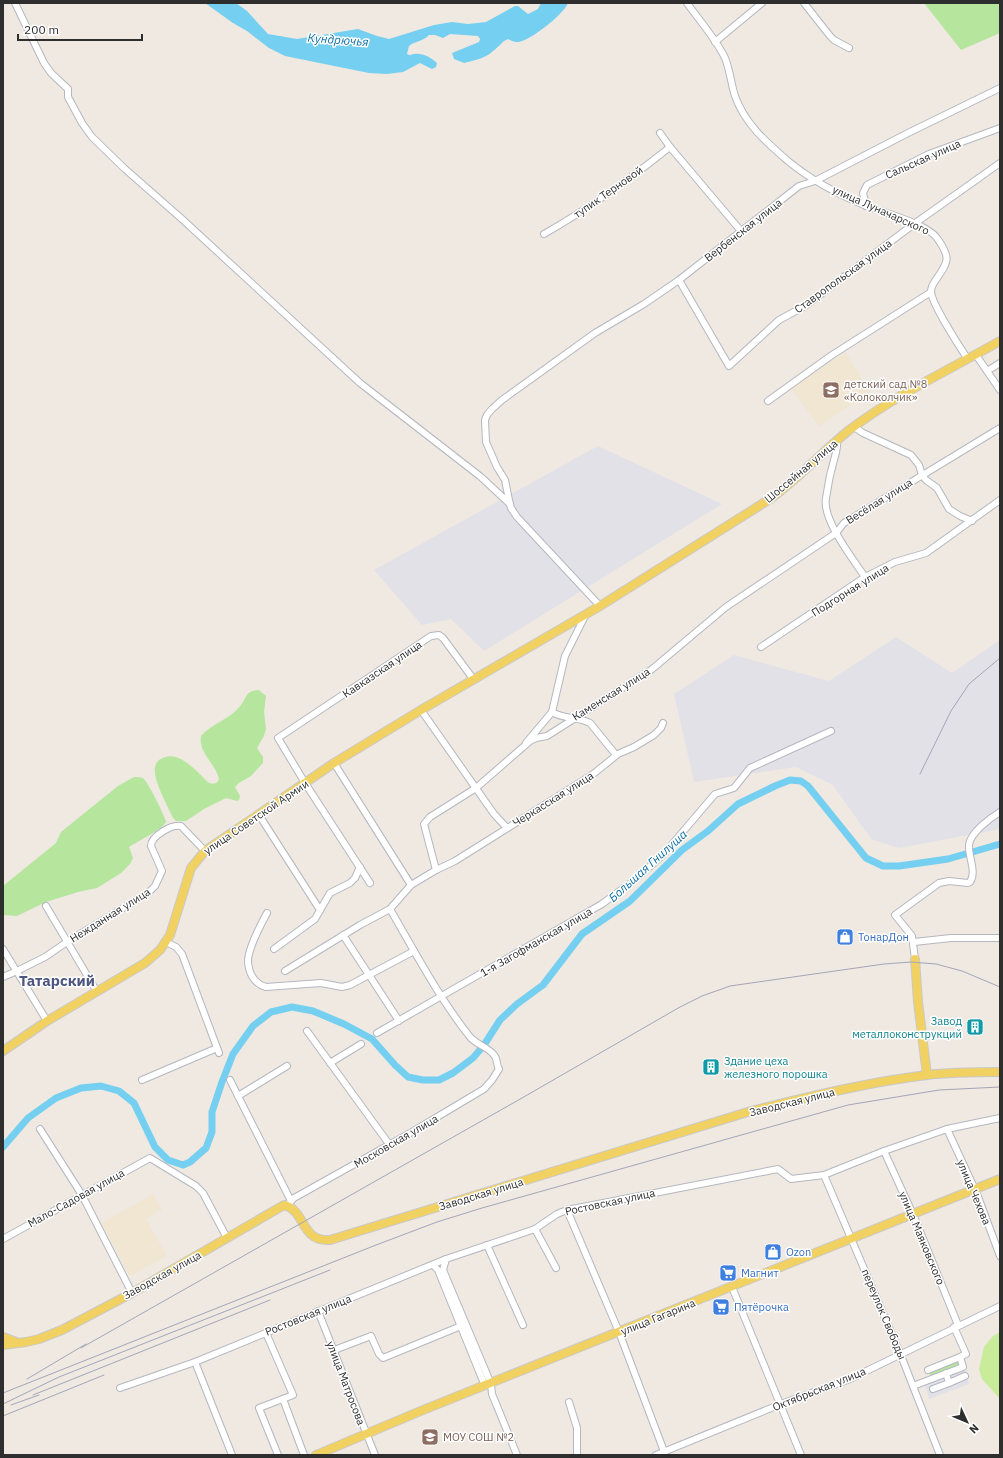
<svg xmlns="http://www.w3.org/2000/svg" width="1003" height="1458" viewBox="0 0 1003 1458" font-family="'IBM Plex Sans',sans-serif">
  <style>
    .industrial { fill: #e3e1e8 }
    .education { fill: #f0e6d1 }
    .green { fill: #b6e59e }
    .pitch { fill: #c9ec9a }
    .water { fill: #75cff0 }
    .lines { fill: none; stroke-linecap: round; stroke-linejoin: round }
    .river { stroke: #75cff0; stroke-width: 7 }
    .minor-casing { stroke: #b4b7c1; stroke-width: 8 }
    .major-casing { stroke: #c9c9c9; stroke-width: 10 }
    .minor { stroke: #fff; stroke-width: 6 }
    .major { stroke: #f2d163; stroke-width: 8 }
    .rail { stroke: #a3a6b8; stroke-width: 1 }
    .labels { text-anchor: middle; stroke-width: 3; stroke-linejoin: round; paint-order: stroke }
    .street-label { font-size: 11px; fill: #2e2e2e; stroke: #fff }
    .education-label { font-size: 11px; fill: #785e54; stroke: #fff; text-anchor: start }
    .shop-label { font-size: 11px; fill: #366cbe; stroke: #fff; text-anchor: start }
    .culture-label { font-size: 11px; fill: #0d838f; stroke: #fff; text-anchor: end }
    .water-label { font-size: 12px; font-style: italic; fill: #0d6fa3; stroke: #fff }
    .district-label { font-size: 15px; font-weight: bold; fill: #4d5680; stroke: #fff }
  </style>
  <rect width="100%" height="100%" fill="#efe9e1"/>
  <g class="industrial">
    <polygon points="598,446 722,504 484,651 451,619 422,625 374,570"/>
    <polygon points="896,637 952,673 1000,640 1000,829 899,848 871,839 833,785 796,767 694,782 674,694 734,655 829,681"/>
    <polygon points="964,1367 969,1384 929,1399 924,1383"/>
  </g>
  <g class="education">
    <polygon points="845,352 870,392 819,426 791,388"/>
    <polygon points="153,1194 162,1209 146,1219 167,1256 130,1276 102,1223"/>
  </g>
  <g class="green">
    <polygon points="924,3 1000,3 1000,33 961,50"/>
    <path d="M259 690 266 696 264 712 266 729 264 736 257 748 263 757V763L251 776 239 783 235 787 240 796 239 800 237 801 226 798 204 809 186 821H176L173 818C168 807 155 783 155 772 154 767 156 761 161 759 178 748 197 772 209 783 215 784 217 784 219 779 216 764 198 753 201 736 212 723 231 719 241 705 248 696 245 691 259 690Z"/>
    <path d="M134 777C137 777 140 777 143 778 148 782 165 816 166 822 163 829 138 841 129 847L133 858 130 864 121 873 97 888 78 892 46 902 17 916 3 915V886L51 847 56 843 61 832 118 786Z"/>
    <polygon points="960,1359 962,1366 931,1377 929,1371"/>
  </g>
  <polygon class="pitch" points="1000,1332 1000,1399 982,1379 979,1369 984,1347 993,1336"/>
  <path class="water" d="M205 3H236L247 11 268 34 297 39 358 29 377 36 389 39 434 25 452 22 468 24 486 22 515 6H518L528 14 538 9 541 3H568C565 13 528 43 517 42 514 42 510 40 508 39 501 42 499 47 493 51 485 59 474 60 464 63L454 59 452 53 479 42 480 39 478 36 450 34 443 38 435 35H429C424 41 415 41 409 46L407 54C413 56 408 55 414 54 423 53 430 57 437 63L436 67 432 69 420 63 403 72 387 74 369 73 285 56 269 48 247 31 233 23Z"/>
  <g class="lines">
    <polyline class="river" points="3,1147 28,1118 56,1098 81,1088 101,1086 119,1091 134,1103 155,1147 168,1160 183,1165 190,1162 206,1148 212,1132 212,1112 222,1082 233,1054 253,1026 271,1012 292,1007 313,1011 344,1024 372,1039 395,1065 408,1077 423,1080 439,1080 453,1073 473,1058 484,1045 500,1020 517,1004 543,985 582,934 630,901 682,850 708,831 738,804 775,786 790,780 801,781 808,786 866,858 883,866 899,866 948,859 1000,844"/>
    <g class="minor-casing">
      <g id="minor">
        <polyline points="15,3 44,63 51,73 68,89 68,97 82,123 92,137 125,169 182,219 360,383 481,477 510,504"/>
        <path d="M687 3C699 20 716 39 725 58 730 70 731 84 735 96 745 124 766 142 788 161 811 180 839 195 867 206 885 213 927 224 937 238 952 259 948 262 935 281 933 284 931 288 931 292 932 304 959 346 967 358"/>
        <polyline points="804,3 830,36 834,40 849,48"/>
        <polyline points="715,42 762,3"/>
        <polyline points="660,133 670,147 741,231"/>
        <polyline points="866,206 863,193 867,185 929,154 1000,128"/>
        <path d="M544 234C588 209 630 179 670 147"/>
        <polyline points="679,280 729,366 779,320 805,306 914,224 1000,163"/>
        <polyline points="976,355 1000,390"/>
        <polyline points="987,371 1000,363"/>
        <polyline points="768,401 832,355 931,292"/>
        <polyline points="854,427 863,433 911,455 919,465 922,475 926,480 937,488 949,509 960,516 972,521"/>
        <path d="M837 441C838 450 834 458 832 468 829 477 828 488 826 498 822 520 853 559 865 577"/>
        <polyline points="600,606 517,517 511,508 509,500 505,480 497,467 486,442 485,420 487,415 492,409 502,400 595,333 644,304 679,280 799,186 815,181 908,133 1000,88"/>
        <polyline points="761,647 865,577 895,562 926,553 1000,500"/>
        <polyline points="421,710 494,814 507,828"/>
        <path d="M552 712C565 720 577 716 590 723L616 755"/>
        <polyline points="526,743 552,712 565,656 586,614"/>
        <polyline points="334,763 411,885"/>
        <polyline points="259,815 320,910"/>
        <polyline points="436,870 424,824 430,817 476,788 530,741 536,738 547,736 651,670 726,607 836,533 844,523 1000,428"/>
        <polyline points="370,883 305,783 278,738 431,636 439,635 443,638 474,680"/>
        <polyline points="46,906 97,992"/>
        <path d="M267 913C261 924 249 948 248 960 248 972 254 984 266 987L321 983 342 987 350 985 414 951"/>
        <polyline points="343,935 399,1021"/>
        <polyline points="166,942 176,947 182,954 219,1053"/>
        <polyline points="914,942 951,938 1000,938"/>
        <polyline points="3,949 47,1021"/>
        <polyline points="274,949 315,919 330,893 350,883 355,878 360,867"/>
        <path d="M915 959 912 936 895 915 939 883 949 881 968 883 970 882C977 872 968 856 969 845 970 833 990 818 1000 812"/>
        <polyline points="285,971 360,925 390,909 411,885 436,870 455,861 592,775 618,754 634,747 654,735 661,728 663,723"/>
        <path d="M3 977 17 971 45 957 67 942 148 893 155 886 162 871 151 846C151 836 172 824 181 826L205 851"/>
        <polyline points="307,1031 389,1144"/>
        <polyline points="377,1033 602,904 632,882 663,855 715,794 734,788 750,768 831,731"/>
        <polyline points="330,1063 361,1044"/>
        <polyline points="142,1080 217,1048"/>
        <polyline points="230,1080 291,1201"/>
        <polyline points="238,1096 287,1066"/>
        <polyline points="40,1129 82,1195 132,1293"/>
        <polyline points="947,1129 977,1194 1000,1256"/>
        <polyline points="884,1151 915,1219 958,1325"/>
        <polyline points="824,1175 900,1353 940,1455"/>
        <path d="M288 1206 291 1201 294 1198 412 1132 484 1089 492 1080 499 1069C496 1065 498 1059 494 1055 488 1047 477 1045 470 1037 439 998 415 952 390 909"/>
        <polyline points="567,1210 619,1332 665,1454"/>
        <polyline points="535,1229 556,1268"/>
        <polyline points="3,1239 150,1158 196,1186 203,1193 227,1238"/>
        <polyline points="487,1245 523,1325"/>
        <polyline points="446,1259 443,1270 491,1384 492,1394 517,1455"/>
        <polyline points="433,1265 438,1270 485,1386"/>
        <polyline points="732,1287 801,1455"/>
        <polyline points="318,1311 375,1455"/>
        <polyline points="266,1333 293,1395 259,1408 278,1455"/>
        <polyline points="334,1352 337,1349 371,1336 379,1354 383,1358 461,1326"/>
        <polyline points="195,1362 232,1455"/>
        <polyline points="928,1370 960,1357"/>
        <polyline points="949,1383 965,1376"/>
        <polyline points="913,1386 963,1367 960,1357 966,1354 954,1327"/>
        <polyline points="120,1388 195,1362 446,1259 535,1229 557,1214 567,1210 778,1169 791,1179 824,1175 884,1151 947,1129 1000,1118"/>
        <polyline points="933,1389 949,1383 946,1373"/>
        <polyline points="283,1399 304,1455"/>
        <polyline points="569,1402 577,1428 577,1455"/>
        <polyline points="656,1455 781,1404 850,1379 1000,1306"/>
      </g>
    </g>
    <g class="major-casing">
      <g id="major">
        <polyline points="915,959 918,1002 927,1075"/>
        <path d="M3 1051 47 1021 145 963 160 950 170 935 191 868 205 851 334 763 421 710 600 606 770 499C798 479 821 453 848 431 895 395 949 370 1000 341"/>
        <polyline points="3,1337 16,1342"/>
        <path d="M3 1345 26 1342 39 1339 62 1330 132 1293 284 1205C306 1210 300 1242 330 1240L751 1111C809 1097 868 1082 927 1075 951 1072 976 1072 1000 1072"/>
        <polyline points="316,1455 423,1410 1000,1179"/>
      </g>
    </g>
    <use href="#minor" class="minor"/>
    <use href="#major" class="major"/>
    <g class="rail">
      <polyline points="920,774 951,711 969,684 1000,658"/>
      <polyline points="81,1348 522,1098 680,1007 702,996 730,986 884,964 911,962 936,964 962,971 1000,987"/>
      <polyline points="27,1379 86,1344"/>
      <polyline points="3,1393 376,1245 437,1222 482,1208 848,1105 939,1090 1000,1087"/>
      <polyline points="33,1395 270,1300"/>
      <polyline points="3,1404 59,1377 330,1270"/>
      <polyline points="11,1405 39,1395"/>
      <polyline points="3,1416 104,1375"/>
    </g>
  </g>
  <defs>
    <g id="school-square" transform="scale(0.9)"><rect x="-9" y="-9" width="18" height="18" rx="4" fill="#8d6e63" stroke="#fff"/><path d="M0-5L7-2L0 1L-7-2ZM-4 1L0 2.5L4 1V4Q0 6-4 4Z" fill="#fff"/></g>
    <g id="shop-square" transform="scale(0.9)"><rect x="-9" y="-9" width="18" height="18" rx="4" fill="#3f7fe0" stroke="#fff"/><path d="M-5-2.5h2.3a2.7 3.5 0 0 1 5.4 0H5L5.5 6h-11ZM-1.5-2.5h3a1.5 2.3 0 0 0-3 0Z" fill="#fff"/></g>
    <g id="building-square" transform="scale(0.9)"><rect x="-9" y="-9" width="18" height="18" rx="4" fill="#0f9aa8" stroke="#fff"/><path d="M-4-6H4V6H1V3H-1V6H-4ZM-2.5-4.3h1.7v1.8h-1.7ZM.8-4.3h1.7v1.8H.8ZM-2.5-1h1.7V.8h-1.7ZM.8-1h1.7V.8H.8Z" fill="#fff"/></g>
    <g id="supermarket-square" transform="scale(0.9)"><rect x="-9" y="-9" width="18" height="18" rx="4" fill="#3f7fe0" stroke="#fff"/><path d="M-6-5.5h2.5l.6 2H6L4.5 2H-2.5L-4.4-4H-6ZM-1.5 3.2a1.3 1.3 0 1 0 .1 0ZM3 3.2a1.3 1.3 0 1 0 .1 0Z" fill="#fff"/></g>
  </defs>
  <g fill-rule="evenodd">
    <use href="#school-square" x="831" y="390"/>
    <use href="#shop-square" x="845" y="937"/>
    <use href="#building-square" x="975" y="1027"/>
    <use href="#building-square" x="711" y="1067"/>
    <use href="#shop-square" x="773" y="1252"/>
    <use href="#supermarket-square" x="728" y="1273"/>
    <use href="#supermarket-square" x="721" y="1307"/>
    <use href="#school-square" x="430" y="1437"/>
  </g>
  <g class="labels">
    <g class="street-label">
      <text transform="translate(923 159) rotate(-24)" y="4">Сальская улица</text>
      <text transform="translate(608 192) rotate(-35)" y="4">тупик Терновой</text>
      <text transform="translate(881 210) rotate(24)" y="4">улица Луначарского</text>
      <text transform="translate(743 230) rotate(-38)" y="4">Вербенская улица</text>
      <text transform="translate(843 276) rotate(-36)" y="4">Ставропольская улица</text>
      <text transform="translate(801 471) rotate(-40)" y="4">Шоссейная улица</text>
      <text transform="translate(879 501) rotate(-32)" y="4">Весёлая улица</text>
      <text transform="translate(850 590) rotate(-32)" y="4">Подгорная улица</text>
      <text transform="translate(382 669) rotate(-34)" y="4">Кавказская улица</text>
      <text transform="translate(611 694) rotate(-32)" y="4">Каменская улица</text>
      <text transform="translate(553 799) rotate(-32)" y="4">Черкасская улица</text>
      <text transform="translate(256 817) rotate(-34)" y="4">улица Советской Армии</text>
      <text transform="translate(110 915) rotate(-32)" y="4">Нежданная улица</text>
      <text transform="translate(536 942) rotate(-30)" y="4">1-я Загофманская улица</text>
      <text transform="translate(792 1102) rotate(-14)" y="4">Заводская улица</text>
      <text transform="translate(396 1141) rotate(-30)" y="4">Московская улица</text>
      <text transform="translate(974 1192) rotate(67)" y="4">улица Чехова</text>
      <text transform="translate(481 1194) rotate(-17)" y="4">Заводская улица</text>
      <text transform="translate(76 1198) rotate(-29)" y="4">Мало-Садовая улица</text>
      <text transform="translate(610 1202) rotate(-12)" y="4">Ростовская улица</text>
      <text transform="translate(922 1238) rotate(67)" y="4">улица Маяковского</text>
      <text transform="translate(162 1275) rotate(-29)" y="4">Заводская улица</text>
      <text transform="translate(884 1314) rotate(67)" y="4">переулок Свободы</text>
      <text transform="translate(308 1315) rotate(-22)" y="4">Ростовская улица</text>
      <text transform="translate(658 1317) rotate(-22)" y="4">улица Гагарина</text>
      <text transform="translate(346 1383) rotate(69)" y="4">улица Матросова</text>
      <text transform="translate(819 1389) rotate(-22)" y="4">Октябрьская улица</text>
    </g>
    <g class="education-label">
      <text x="844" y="388">детский сад №8<tspan x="844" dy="13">«Колоколчик»</tspan></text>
      <text x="443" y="1441">МОУ СОШ №2</text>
    </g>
    <g class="shop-label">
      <text x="858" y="941">ТонарДон</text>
      <text x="786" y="1256">Ozon</text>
      <text x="741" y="1277">Магнит</text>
      <text x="734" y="1311">Пятёрочка</text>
    </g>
    <g class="culture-label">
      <text x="962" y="1025">Завод<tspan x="962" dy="13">металлоконструкций</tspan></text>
      <text x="724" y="1065" text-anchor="start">Здание цеха<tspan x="724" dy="13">железного порошка</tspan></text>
    </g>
    <g class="water-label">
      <text transform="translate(338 40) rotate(4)" y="4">Кундрючья</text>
      <text transform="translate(648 866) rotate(-42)" y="4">Большая Гнилуша</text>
    </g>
    <g class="district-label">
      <text x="57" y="986">Татарский</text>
    </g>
  </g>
  <rect width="1003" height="1458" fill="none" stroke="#2e2e2e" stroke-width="8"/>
  <g transform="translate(967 1422) rotate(134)" stroke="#ffffff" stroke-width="3" paint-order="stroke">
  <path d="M0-3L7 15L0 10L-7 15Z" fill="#2e2e2e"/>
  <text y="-6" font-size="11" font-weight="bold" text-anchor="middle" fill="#2e2e2e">N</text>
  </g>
  <path d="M18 34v6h124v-6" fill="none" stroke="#2e2e2e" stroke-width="2"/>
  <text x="24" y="34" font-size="12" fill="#2e2e2e" stroke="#ffffff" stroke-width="3" paint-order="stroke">200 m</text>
</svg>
